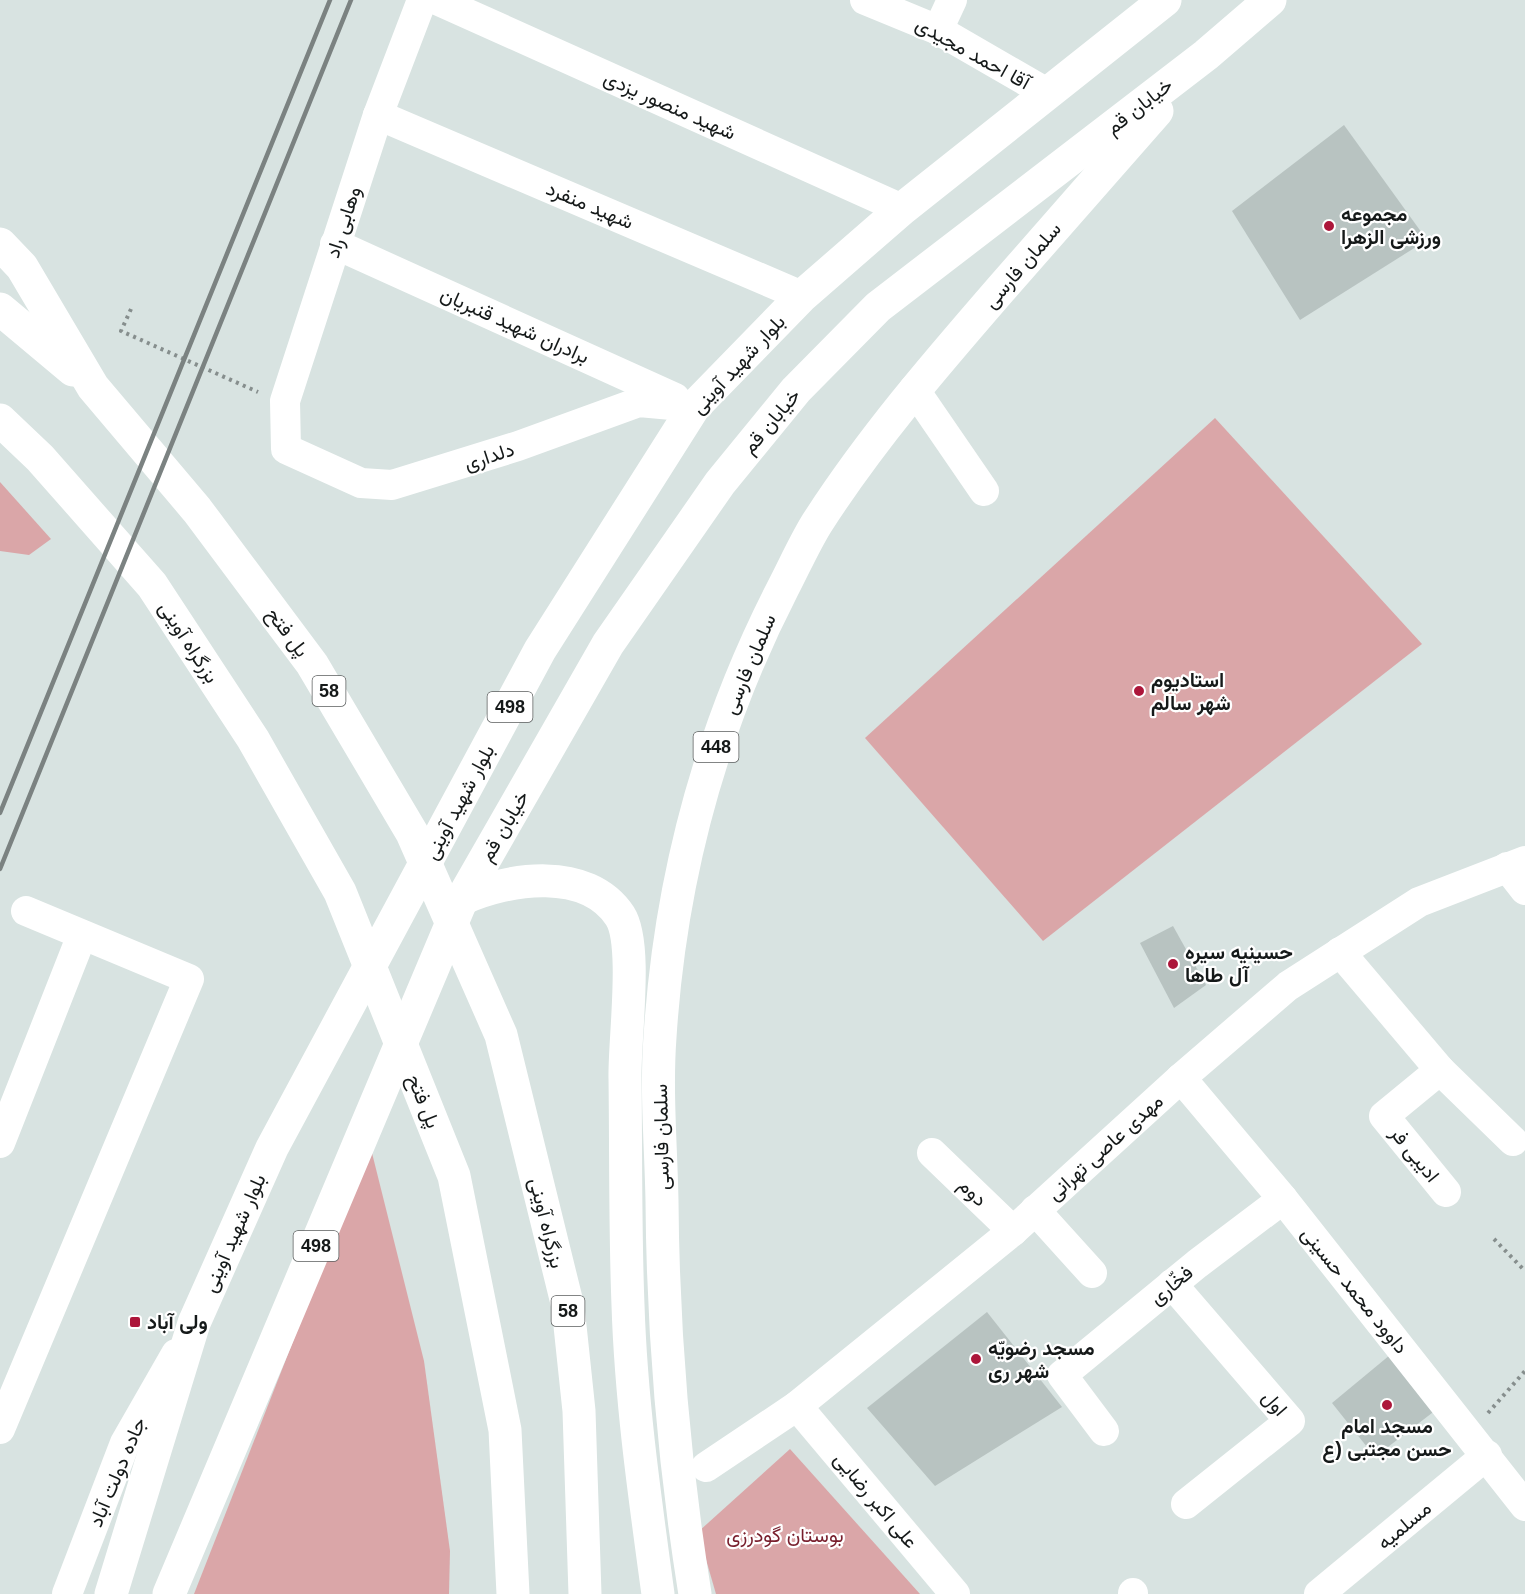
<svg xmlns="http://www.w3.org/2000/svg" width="1525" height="1594" viewBox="0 0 1525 1594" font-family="Helvetica,Vazirmatn,sans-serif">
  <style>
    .green { fill: #daa6a8 }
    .building { fill: #b8c3c1 }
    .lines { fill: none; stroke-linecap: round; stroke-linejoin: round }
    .path { stroke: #868e8d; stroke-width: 4; stroke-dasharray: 3 4.5; stroke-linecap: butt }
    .minor { stroke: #fff; stroke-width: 30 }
    .major { stroke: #fff; stroke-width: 33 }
    .highway { stroke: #fff; stroke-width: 33 }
    .rail { stroke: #7b8281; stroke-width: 4.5 }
    .poi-dot { fill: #ac163a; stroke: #fff; stroke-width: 2 }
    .labels { text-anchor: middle; stroke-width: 4.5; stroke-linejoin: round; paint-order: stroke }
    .shield { fill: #fff; stroke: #5b5e5e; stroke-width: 1.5 }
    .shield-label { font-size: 18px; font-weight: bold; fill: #151919 }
    .street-label { font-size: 20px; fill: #151919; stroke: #fff }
    .poi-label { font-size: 20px; font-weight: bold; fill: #151919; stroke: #fff; text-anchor: start }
    .park-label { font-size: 20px; fill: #781f2d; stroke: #fff }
  </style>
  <rect width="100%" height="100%" fill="#d8e3e1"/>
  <g class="green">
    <polygon points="1215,418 1422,644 1043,941 865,738"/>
    <polygon points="0,482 51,539 29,555 0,551"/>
    <polygon points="370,1145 424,1361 450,1551 449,1594 194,1594"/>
    <polygon points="790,1449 920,1594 716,1594 698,1532"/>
  </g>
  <g class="building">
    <polygon points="1344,125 1427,240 1300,320 1232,211"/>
    <polygon points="1173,926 1206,985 1174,1008 1140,943"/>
    <polygon points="987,1312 1062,1407 935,1486 867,1408"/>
    <polygon points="1396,1350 1441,1406 1375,1457 1332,1403"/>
  </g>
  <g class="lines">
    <g class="path">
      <polyline points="131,309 121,331 258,392"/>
      <polyline points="1494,1239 1525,1271"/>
      <polyline points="1488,1413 1525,1371"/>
    </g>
    <g class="minor">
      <polyline points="422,0 378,115 285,401 286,449 361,483 392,485 518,446 639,402 694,407"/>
      <polyline points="437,0 902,209"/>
      <polyline points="865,0 938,30 1047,93"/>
      <polyline points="938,30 952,0"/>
      <polyline points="378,115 802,296"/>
      <polyline points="335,244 675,398"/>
      <polyline points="914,389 984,491"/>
      <polyline points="1507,867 1525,890"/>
      <polyline points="1340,952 1440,1070 1384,1116 1446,1192"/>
      <polyline points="1440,1070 1513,1141"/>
      <polyline points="1181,1078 1283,1199 1525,1506"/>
      <polyline points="0,1143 82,935"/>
      <polyline points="932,1153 1013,1231"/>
      <polyline points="1035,1210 1092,1273"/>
      <polyline points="1172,1284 1290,1421 1186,1504"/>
      <polyline points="797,1406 955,1594"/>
      <polyline points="0,1429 189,979 26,911"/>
      <polyline points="1104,1431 1062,1375 1197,1264 1283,1199"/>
      <polyline points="706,1467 797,1406 1013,1231 1181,1078 1288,986 1419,902 1525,861"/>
      <polyline points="1133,1593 1133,1594"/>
      <polyline points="67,1594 125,1443 176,1354"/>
      <polyline points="1319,1594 1487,1455"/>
    </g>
    <g class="major">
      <path d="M462 899C508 878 587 866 620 916 638 944 624 1041 625 1078 626 1154 625 1230 628 1305 631 1401 645 1499 658 1594"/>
      <polyline points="111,1594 194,1323 272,1148 540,650 694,407 802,296 902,209 1165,0"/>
      <polyline points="169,1594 462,899 608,644 720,483 796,390 878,307 1206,55 1270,0"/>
      <path d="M695 1594C674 1464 663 1333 662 1201 661 1147 656 1091 660 1037 670 880 711 728 783 588 794 567 804 544 817 523 871 439 935 365 1000 290 1052 231 1104 171 1157 111"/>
    </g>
    <g class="highway">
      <polyline points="0,244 22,267 93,387 197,510 312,664 412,833 501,1035 568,1307 579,1411 585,1594"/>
      <polyline points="0,309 73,370"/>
      <polyline points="0,420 40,458 152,585 253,739 340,892 454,1176 505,1430 513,1594"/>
    </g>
    <g class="rail">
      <polyline points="0,813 330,0"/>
      <polyline points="0,869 351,0"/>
    </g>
  </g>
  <g class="poi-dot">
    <circle cx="1329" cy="226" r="6"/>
    <circle cx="1139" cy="691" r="6"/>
    <circle cx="1173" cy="964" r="6"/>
    <rect x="129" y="1316" width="12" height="12" rx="3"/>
    <circle cx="976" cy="1359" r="6"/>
    <circle cx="1387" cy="1405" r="6"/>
  </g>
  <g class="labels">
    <g class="shield">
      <rect x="312.5" y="676" width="33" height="30" rx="4.5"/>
      <rect x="487.5" y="692" width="45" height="30" rx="4.5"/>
      <rect x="693.5" y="732" width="45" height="30" rx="4.5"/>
      <rect x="293.5" y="1231" width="45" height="30" rx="4.5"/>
      <rect x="551.5" y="1296" width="33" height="30" rx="4.5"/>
    </g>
    <g class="shield-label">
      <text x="329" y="697">58</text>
      <text x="510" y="713">498</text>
      <text x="716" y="753">448</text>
      <text x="316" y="1252">498</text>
      <text x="568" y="1317">58</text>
    </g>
    <g class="street-label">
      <text transform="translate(973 53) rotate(29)" y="7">آقا احمد مجیدی</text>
      <text transform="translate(670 105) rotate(24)" y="7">شهید منصور یزدی</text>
      <text transform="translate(1139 106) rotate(-38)" y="7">خیابان قم</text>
      <text transform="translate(590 205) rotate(23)" y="7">شهید منفرد</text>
      <text transform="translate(343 222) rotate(-72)" y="7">وهابی راد</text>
      <text transform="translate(1022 265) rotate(-49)" y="7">سلمان فارسی</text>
      <text transform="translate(515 325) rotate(24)" y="7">برادران شهید قنبریان</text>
      <text transform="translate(738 364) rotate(-47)" y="7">بلوار شهید آوینی</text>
      <text transform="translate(771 421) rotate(-50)" y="7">خیابان قم</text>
      <text transform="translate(489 456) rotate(-18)" y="7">دلداری</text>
      <text transform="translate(288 632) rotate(53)" y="7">پل فتح</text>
      <text transform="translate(189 642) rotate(57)" y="7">بزرگراه آوینی</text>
      <text transform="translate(749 664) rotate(-67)" y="7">سلمان فارسی</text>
      <text transform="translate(459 802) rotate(-62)" y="7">بلوار شهید آوینی</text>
      <text transform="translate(504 826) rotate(-60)" y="7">خیابان قم</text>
      <text transform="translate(424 1101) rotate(68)" y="7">پل فتح</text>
      <text transform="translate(661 1137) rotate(-91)" y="7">سلمان فارسی</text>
      <text transform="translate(1105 1147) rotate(-42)" y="7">مهدی عاصی تهرانی</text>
      <text transform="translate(1415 1154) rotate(51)" y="7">ادیبی فر</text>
      <text transform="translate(973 1192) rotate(44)" y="7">دوم</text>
      <text transform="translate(547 1223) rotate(76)" y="7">بزرگراه آوینی</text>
      <text transform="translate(234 1233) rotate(-66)" y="7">بلوار شهید آوینی</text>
      <text transform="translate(1171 1285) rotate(-39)" y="7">فخّاری</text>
      <text transform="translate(1355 1290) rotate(51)" y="7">داوود محمد حسینی</text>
      <text transform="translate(1275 1403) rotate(49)" y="7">اول</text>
      <text transform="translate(117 1472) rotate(-67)" y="7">جاده دولت آباد</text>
      <text transform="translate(876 1500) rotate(50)" y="7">علی اکبر رضایی</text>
      <text transform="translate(1404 1525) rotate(-40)" y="7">مسلمیه</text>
    </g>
    <g class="poi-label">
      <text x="1341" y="221">مجموعه<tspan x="1341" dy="23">ورزشی الزهرا</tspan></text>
      <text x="1151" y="687">استادیوم<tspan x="1151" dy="23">شهر سالم</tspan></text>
      <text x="1185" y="959">حسینیه سیره<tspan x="1185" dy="23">آل طاها</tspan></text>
      <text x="147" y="1329">ولی آباد</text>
      <text x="988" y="1355">مسجد رضویّه<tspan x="988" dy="23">شهر ری</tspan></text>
      <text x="1387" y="1433" text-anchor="middle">مسجد امام<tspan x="1387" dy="23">حسن مجتبی (ع</tspan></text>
    </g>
    <g class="park-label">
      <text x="785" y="1542">بوستان گودرزی</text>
    </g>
  </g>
</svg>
